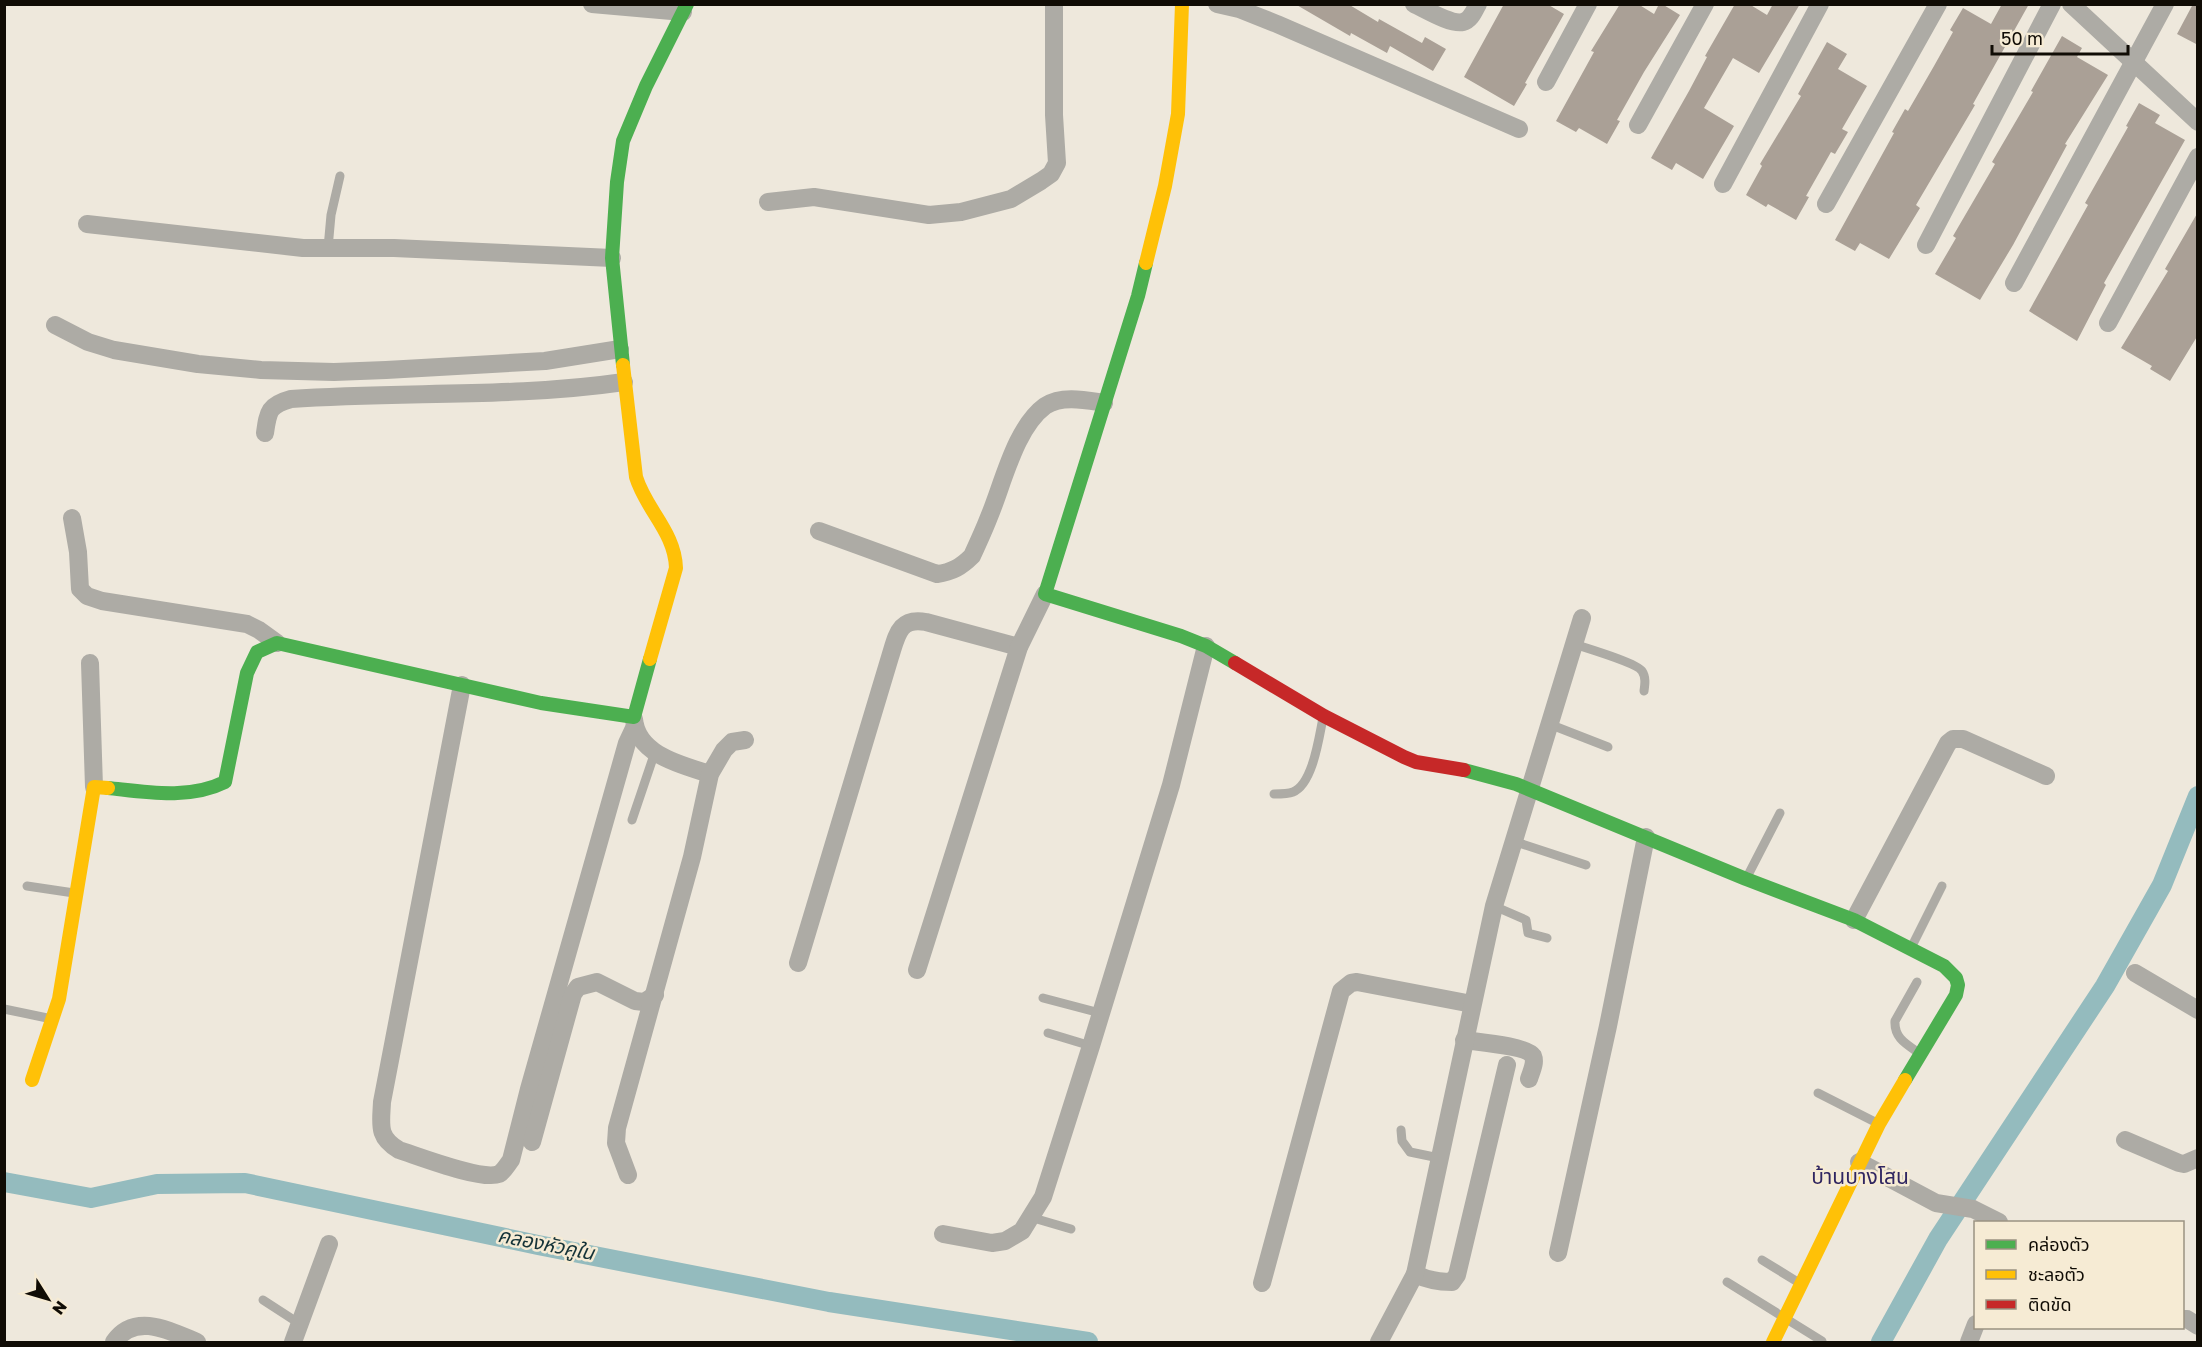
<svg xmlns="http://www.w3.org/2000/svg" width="2202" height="1347" viewBox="0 0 2202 1347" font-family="'Golos Text','Noto Sans Thai',sans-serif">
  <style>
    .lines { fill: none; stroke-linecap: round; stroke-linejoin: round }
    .canal { stroke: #94bbbe; stroke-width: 20 }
    .building { fill: #aaa096 }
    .lane { stroke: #adaba5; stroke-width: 9 }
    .street { stroke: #adaba5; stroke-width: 18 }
    .fast { stroke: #4caf50; stroke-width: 14 }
    .slow { stroke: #ffc107; stroke-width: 14 }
    .jam { stroke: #c62828; stroke-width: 14 }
    .labels { text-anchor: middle; stroke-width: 5; stroke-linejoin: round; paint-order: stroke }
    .water-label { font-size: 20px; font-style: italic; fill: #153338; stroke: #f6ebd4 }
    .quarter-label { font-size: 21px; fill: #302661; stroke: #f6ebd4 }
  </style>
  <rect width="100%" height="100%" fill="#eee8dc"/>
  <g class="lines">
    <g class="canal">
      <polyline points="4,1182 91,1198 157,1184 245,1183 538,1245 829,1302 1088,1342"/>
      <polyline points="1881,1342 1938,1239 2105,986 2162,885 2198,796"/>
    </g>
  </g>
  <g class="building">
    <polygon points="1295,4 1348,4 1378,22 1379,19 1422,43 1425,37 1446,49 1433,71 1390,46 1387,53 1351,33 1350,36"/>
    <polygon points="1504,4 1547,4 1564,14 1525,83 1527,84 1514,106 1464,77"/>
    <polygon points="1620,4 1638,4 1654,14 1659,4 1662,4 1680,15 1644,72 1617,120 1620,121 1607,144 1579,128 1576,132 1556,121 1594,52 1591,51"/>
    <polygon points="1735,4 1749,4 1767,15 1773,4 1800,4 1759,73 1733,58 1704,108 1734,126 1703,179 1676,163 1672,170 1651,158 1689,91 1707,57 1705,56"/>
    <polygon points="2002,4 2029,4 1973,104 1975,105 1916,205 1920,208 1889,259 1860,243 1855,251 1835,240 1894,133 1892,132 1905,109 1908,111 1934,66 1953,32 1950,30 1963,8 1991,24"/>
    <polygon points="2193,4 2198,4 2198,45 2177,34"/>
    <polygon points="2062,36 2082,48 2077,57 2108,75 2065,144 2067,145 2013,245 1980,300 1935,274 1956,238 1953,236 1995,164 1992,162 2033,92 2031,91"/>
    <polygon points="1827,42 1847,54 1838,69 1867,86 1842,129 1848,132 1835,154 1831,152 1806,196 1809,197 1796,220 1768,204 1766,207 1746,195 1762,166 1760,164 1801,96 1798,94"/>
    <polygon points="2139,103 2160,115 2155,123 2185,140 2104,283 2106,285 2077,341 2029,311 2088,205 2085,203 2128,127 2126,126"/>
    <polygon points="2198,212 2198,335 2170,381 2150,369 2152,366 2121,348 2168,271 2165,269"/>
  </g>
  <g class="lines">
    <g class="lane">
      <polyline points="328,248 331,215 340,176"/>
      <path d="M1574 644C1586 648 1637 663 1642 671 1646 677 1645 684 1644 691"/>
      <polyline points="1549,724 1608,747"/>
      <path d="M1274 794C1280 794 1288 794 1293 792 1313 784 1319 737 1323 718"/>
      <polyline points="632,820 655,752"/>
      <polyline points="1513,841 1586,865"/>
      <polyline points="1746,879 1780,813"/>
      <polyline points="27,886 74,893"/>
      <polyline points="1494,906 1526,920 1528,933 1547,938"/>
      <polyline points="1911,948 1942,886"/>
      <path d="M1917 982 1895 1021C1894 1038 1906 1044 1919 1053"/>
      <polyline points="1043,998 1100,1013"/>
      <polyline points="4,1009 52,1019"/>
      <polyline points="1048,1033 1091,1046"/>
      <polyline points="1818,1093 1879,1124"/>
      <polyline points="1401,1130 1402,1141 1410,1152 1439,1158"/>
      <polyline points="1030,1217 1071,1229"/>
      <polyline points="1762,1260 1801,1284"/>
      <polyline points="1727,1282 1822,1341"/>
      <polyline points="263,1300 300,1324"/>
    </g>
    <g class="street">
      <polyline points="592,4 683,12"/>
      <polyline points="1217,4 1239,9 1277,24 1519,129"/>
      <path d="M1414 4C1425 9 1451 25 1463 22 1471 20 1474 11 1478 4"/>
      <polyline points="2071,4 2198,122"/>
      <polyline points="1546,82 1588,4"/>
      <polyline points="1638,125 1705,4"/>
      <polyline points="1723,184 1820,4"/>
      <polyline points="768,202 814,197 929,215 961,212 1011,199 1041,181 1051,174 1057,163 1054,115 1054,4"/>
      <polyline points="1826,204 1938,4"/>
      <polyline points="87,224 303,248 394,248 612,258"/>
      <polyline points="1926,245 2052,4"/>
      <polyline points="2014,283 2165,4"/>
      <polyline points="2108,323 2198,157"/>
      <polyline points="55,325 88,342 114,350 198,364 261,370 334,372 386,370 545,361 620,349"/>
      <path d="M265 433C268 411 269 405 291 399 402 391 514 398 624 382"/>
      <polyline points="72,518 78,552 80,589 87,596 102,601 247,624 259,630 277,643"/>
      <path d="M819 531 937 574C952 572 961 567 972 556 978 543 984 530 989 517 1003 484 1015 428 1045 406 1062 395 1085 400 1104 403"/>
      <polyline points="90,663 94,787"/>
      <path d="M462 685 382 1102C381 1125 377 1137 399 1150 418 1156 482 1181 499 1174 504 1171 507 1165 511 1160L529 1089 627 743 635 726"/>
      <path d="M634 719C637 755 682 765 710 774"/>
      <polyline points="1854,920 1948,743 1953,739 1963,739 2046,776"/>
      <path d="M798 963 890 657C897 635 899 617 926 622L1019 647"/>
      <polyline points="917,970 1019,647 1045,594"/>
      <polyline points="2135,973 2198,1010"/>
      <path d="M1464 1040C1477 1042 1527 1046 1533 1056 1536 1063 1531 1072 1529 1079"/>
      <polyline points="2125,1140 2179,1163 2184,1164 2198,1158"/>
      <polyline points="532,1142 573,994 578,987 597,982 635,1001 644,1002 655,995"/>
      <polyline points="1859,1162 1936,1203 1973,1209 1999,1222"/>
      <polyline points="628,1175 616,1143 617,1128 692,857 710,774 724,750 732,742 745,740"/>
      <polyline points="943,1234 992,1243 1005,1241 1022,1231 1043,1197 1091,1046 1171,785 1206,646"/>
      <polyline points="1558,1253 1608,1026 1646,837"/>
      <path d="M1415 1274C1427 1280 1438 1282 1452 1282L1457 1275 1507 1065"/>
      <polyline points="1262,1283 1341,991 1351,983 1357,982 1472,1004"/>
      <polyline points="2182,1319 2187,1319 2198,1326"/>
      <path d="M114 1342C135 1312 170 1331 197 1342"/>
      <polyline points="293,1342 329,1244"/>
      <polyline points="1379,1342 1415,1274 1494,906 1582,618"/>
      <polyline points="1969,1342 1976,1324"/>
    </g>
    <g class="fast">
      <polyline points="1146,263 1138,296 1045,594 1181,636 1206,646 1235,663"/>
      <polyline points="623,365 612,258 617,182 623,141 646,86 687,4"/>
      <polyline points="1464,770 1516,784 1746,879 1854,920 1944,966 1956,978 1958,985 1956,995 1905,1080"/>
      <path d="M108 788C146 792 189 800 225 782L247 673 257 652 277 643 541 703 634 717 650 659"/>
    </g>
    <g class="slow">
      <polyline points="1146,263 1165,186 1178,114 1182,4"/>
      <path d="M623 365 636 477C646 510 675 532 676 568L650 659"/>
      <polyline points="32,1080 59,999 94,787 108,788"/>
      <polyline points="1773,1342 1879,1124 1905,1080"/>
    </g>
    <polyline class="jam" points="1235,663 1324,716 1404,757 1416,762 1464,770"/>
  </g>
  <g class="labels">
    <g class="water-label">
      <text transform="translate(546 1244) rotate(11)" y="7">คลองหัวคูใน</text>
    </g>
    <g class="quarter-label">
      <text x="1860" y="1184">บ้านบางโสน</text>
    </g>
  </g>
  <rect width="2202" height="1347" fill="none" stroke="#100c05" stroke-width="12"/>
  <rect x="1974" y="1221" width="210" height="108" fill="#f6ebd4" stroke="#9a9281" stroke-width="1.5"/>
  <rect x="1986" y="1240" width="30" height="9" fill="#4caf50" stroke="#9a9281" stroke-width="1.5"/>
  <text x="2028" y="1251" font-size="18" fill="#100c05">คล่องตัว</text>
  <rect x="1986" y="1270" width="30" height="9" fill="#ffc107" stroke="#9a9281" stroke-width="1.5"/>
  <text x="2028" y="1281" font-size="18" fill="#100c05">ชะลอตัว</text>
  <rect x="1986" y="1300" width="30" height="9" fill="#c62828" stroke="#9a9281" stroke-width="1.5"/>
  <text x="2028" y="1311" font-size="18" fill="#100c05">ติดขัด</text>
  <g transform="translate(48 1299) rotate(127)" stroke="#f6ebd4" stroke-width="4.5" paint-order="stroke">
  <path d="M0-4.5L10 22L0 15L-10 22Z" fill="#100c05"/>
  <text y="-9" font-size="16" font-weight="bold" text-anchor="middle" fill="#100c05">N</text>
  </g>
  <path d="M1992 45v9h136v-9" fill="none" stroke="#100c05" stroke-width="3"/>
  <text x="2001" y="45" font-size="18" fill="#100c05" stroke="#f6ebd4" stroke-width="4.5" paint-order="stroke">50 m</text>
</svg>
